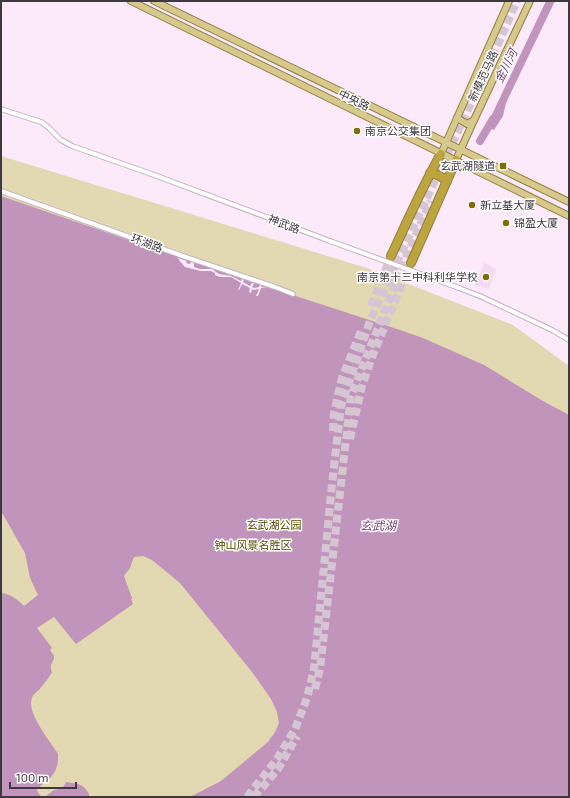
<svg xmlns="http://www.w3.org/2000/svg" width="570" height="798" viewBox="0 0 570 798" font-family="'Exo 2','Noto Sans SC',sans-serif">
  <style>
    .built { fill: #f2daef }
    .green { fill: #e2d8b2 }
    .water { fill: #c094bb }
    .pier { fill: #fce9fa }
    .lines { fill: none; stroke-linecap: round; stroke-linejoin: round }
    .river { stroke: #c094bb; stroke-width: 8 }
    .highway-tunnel { stroke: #d6c6d4; stroke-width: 8; stroke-dasharray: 8 4; stroke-linecap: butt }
    .street-casing { stroke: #c2afbf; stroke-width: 6 }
    .primary-casing { stroke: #907e3e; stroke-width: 8 }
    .highway-casing { stroke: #907e3e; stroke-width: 10 }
    .street { stroke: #fff; stroke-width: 4 }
    .primary { stroke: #d7c88b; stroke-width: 6 }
    .highway { stroke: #bca43e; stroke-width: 8 }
    .street-bridge-casing { stroke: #c2afbf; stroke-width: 6; stroke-linecap: butt }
    .street-bridge { stroke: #fff; stroke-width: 4 }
    .poi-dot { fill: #806c06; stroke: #fff; stroke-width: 1.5 }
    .labels { text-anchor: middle; stroke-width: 3; stroke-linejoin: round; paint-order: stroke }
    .street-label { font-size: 11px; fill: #3f383e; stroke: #fff }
    .poi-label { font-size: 11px; fill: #3f383e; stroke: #fff; text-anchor: start }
    .park-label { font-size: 11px; fill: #584901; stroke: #fff }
    .water-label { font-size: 12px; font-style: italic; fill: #753f72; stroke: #fff }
  </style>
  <rect width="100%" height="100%" fill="#fce9fa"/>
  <polygon class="built" points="484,263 496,269 489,289 476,285"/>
  <polygon class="green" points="1,156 370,269 513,325 569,366 569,797 1,797"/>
  <g class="water">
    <polygon points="546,1 555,1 506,103 503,116 494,130 486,127"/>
    <path d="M1 196 242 279 268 287 397 329 423 338 484 365 543 401 569 415V797H190L221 781 268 742 275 732 279 723 277 712 271 699 252 672 180 583 152 560 143 556 134 557 130 568 124 576 132 598 131 599 133 604 76 644 54 617 37 628 52 648 50 650 54 656V659C52 663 50 665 51 669 51 670 52 671 52 672 52 674 42 686 40 689 37 692 33 694 32 698 26 713 50 741 58 754 59 772 51 778 38 788L37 791 41 797H1V593C11 594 17 599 24 606L38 595 30 578 25 553 1 511Z"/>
    <path d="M66 782C78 784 83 783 89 794V797H45C48 795 51 791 55 790 61 788 62 790 66 782Z"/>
  </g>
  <polygon class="pier" points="178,258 187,261 186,263 190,264 191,262 194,263 194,267 200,269 212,269 219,274 231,276 241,281 242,279 244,280 243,282 250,286 252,283 254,283 252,287 254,288 259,287 260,285 262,285 261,287 268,287 261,288 258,296 256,296 259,289 254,290 252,289 251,293 249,292 250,288 242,284 239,290 238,290 241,283 231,277 220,277 215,275 215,273 211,271 201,271 185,267 179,260"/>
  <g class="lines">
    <polyline class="river" points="480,141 493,119"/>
    <g class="highway-tunnel">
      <polyline points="371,306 391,256"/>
      <polyline points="333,431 334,413 342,378 361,331"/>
      <polyline points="350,439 362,386 372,357 411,263"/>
      <polyline points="315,689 320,669 351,396 406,257 431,201"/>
      <polyline points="247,797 277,759 295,729 307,698 314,669 332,484 341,406 371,318 493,56 517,1"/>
      <polyline points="254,797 278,769 297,736"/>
    </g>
    <g class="street-casing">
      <g id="street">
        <polyline points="1,109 41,122 48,127 61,140 72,146 157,176 330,241"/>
        <polyline points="1,191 180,255 275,287 293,294"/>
        <polyline points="459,288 482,297 552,330 569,340"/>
      </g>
    </g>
    <g class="primary-casing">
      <g id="primary">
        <polyline points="131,1 569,216"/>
        <polyline points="154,1 569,202"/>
        <polyline points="457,118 467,124 474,120"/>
        <polyline points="441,154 509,1"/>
        <polyline points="456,160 474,120 530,1"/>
      </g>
    </g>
    <g class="highway-casing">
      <g id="highway">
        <path d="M430 173C437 174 441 176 447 181"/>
        <path d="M391 256C407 222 422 187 441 154"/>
        <polyline points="411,263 456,160"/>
      </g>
    </g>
    <use href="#street" class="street"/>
    <use href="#primary" class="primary"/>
    <use href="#highway" class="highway"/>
    <g class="street-bridge-casing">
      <polyline id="street-bridge" points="330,241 459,288"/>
    </g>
    <use href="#street-bridge" class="street-bridge"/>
  </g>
  <g class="poi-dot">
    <circle cx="357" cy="131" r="4"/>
    <rect x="499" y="162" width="8" height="8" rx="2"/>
    <circle cx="472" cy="205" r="4"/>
    <circle cx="506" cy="223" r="4"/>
    <circle cx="486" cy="277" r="4"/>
  </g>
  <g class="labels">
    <g class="street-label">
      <text transform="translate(483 76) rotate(-65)" y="4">新模范马路</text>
      <text transform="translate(354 100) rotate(26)" y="4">中央路</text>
      <text transform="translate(284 224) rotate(21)" y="4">神武路</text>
      <text transform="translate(147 243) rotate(20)" y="4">环湖路</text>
    </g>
    <g class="poi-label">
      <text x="365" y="135">南京公交集团</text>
      <text x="495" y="170" text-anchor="end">玄武湖隧道</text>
      <text x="480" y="209">新立基大厦</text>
      <text x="514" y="227">锦盈大厦</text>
      <text x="478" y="281" text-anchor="end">南京第十三中科利华学校</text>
    </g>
    <g class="park-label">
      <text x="274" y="529">玄武湖公园</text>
      <text x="253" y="549">钟山风景名胜区</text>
    </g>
    <g class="water-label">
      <text transform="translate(506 66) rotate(-63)" y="4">金川河</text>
      <text x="378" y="530">玄武湖</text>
    </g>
  </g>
  <rect width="570" height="798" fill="none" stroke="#3f383e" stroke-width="4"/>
  <path d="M10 782v6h66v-6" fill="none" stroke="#3f383e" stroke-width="2"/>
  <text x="16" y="782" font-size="12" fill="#3f383e" stroke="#ffffff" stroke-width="3" paint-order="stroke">100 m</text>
</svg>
